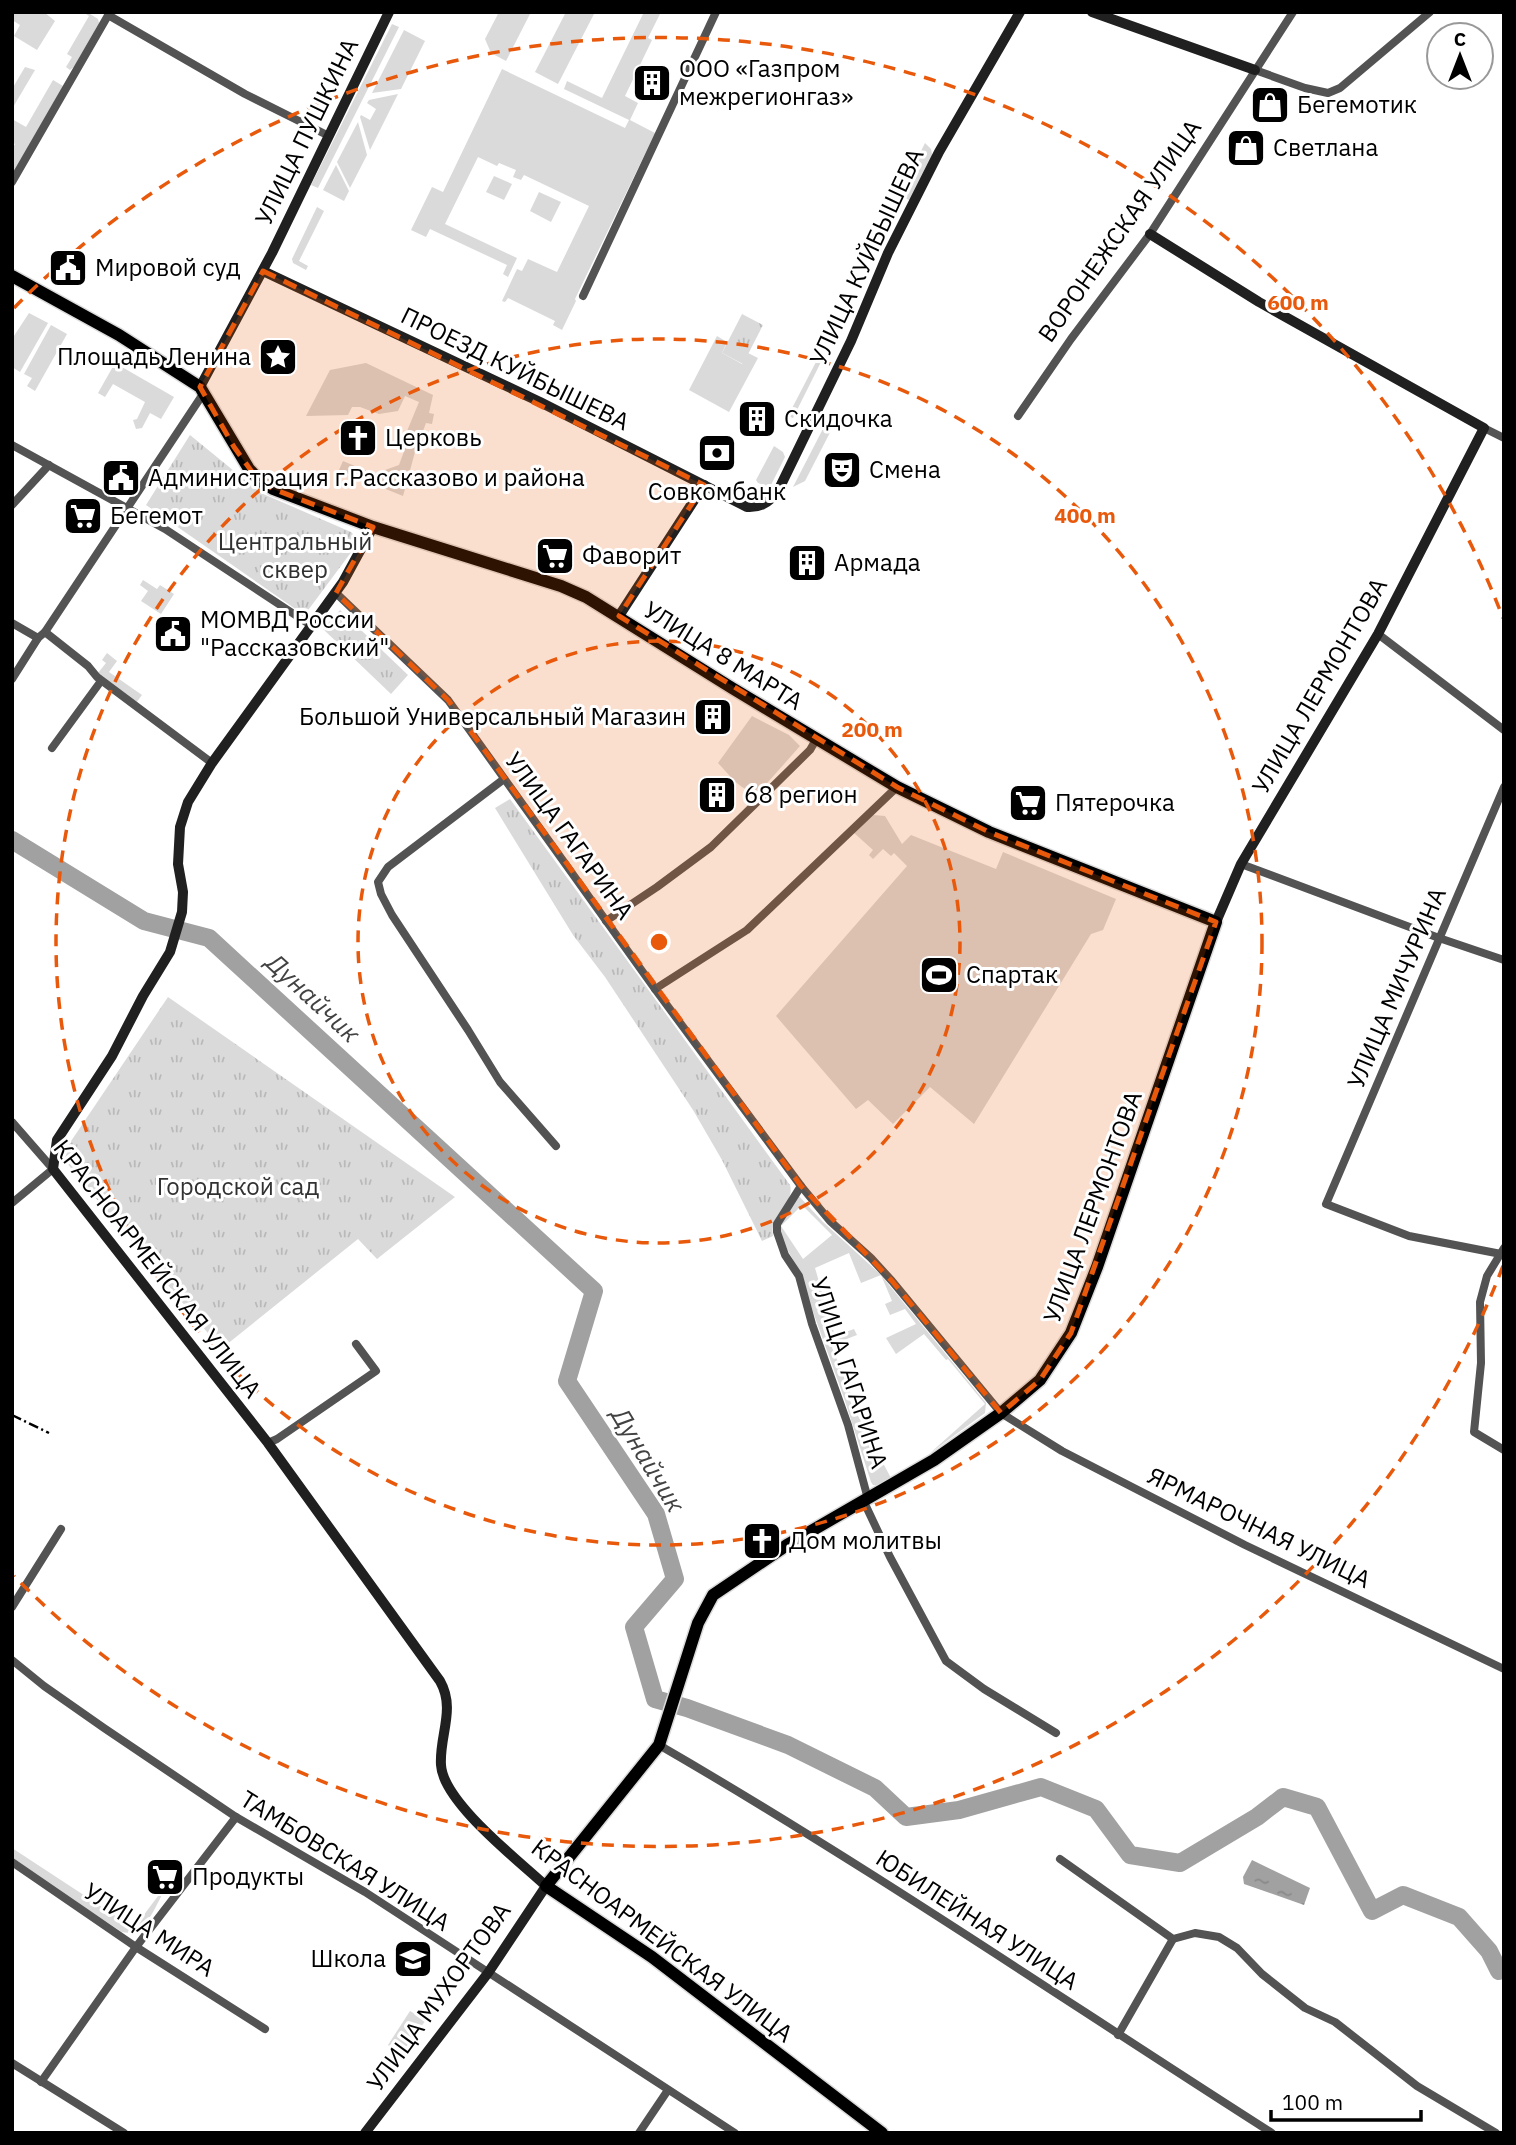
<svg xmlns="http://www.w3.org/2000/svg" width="1516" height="2145" viewBox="0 0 1516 2145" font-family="'IBM Plex Sans',sans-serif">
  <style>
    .green { fill: #dadada; fill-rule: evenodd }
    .park { fill: url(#park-tufts) }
    .water { fill: url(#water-ripples) }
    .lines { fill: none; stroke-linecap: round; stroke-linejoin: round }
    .river { stroke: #a1a1a1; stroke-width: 18 }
    .primary-casing { stroke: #dbdbdb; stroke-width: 15 }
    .street { stroke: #535353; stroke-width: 8 }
    .secondary { stroke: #202020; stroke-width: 10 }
    .primary { stroke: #000; stroke-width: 12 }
    .rail { stroke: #000; stroke-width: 2.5; stroke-dasharray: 10 3.5 2 3.5; stroke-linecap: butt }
    .marked { fill: #e8590c; fill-opacity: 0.2; stroke: #e8590c; stroke-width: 5; stroke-dasharray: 14 9; stroke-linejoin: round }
    .ring { fill: none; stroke: #e8590c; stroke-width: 3.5; stroke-dasharray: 12 9 }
    .labels { text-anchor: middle; stroke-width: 6; stroke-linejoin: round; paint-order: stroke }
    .poi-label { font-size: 24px; fill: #000; stroke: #fff; text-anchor: start }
    .street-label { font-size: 24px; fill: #000; stroke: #fff }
    .park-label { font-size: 24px; fill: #313131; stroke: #fff }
    .water-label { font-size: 26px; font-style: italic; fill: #424242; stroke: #fff }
    .centre { fill: #e8590c; stroke: #fff; stroke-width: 3.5 }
    .ring-label { font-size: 21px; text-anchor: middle; font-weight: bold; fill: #e8590c; stroke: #fff; stroke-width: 6; stroke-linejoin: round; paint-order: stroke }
  </style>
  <defs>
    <pattern id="park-tufts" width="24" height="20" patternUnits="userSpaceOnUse" patternTransform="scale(1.75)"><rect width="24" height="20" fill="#dadada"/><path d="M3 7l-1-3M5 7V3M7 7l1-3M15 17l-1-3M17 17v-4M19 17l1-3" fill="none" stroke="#b9b9b9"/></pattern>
    <pattern id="water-ripples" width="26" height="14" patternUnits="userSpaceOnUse" patternTransform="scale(1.75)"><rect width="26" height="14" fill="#a1a1a1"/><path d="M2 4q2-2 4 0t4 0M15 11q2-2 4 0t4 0" fill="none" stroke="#898989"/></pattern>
  </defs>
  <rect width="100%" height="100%" fill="#fff"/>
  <g class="green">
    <polygon points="12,12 44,12 55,21 37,50 14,36 20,25 12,20"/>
    <polygon points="83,12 87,12 98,19 99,23 74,67 70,70 66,67 72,57 67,54 89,16"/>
    <polygon points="499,12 531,12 506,61 491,53 485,39"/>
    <polygon points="566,12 595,12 558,84 535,72"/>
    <polygon points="644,12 661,12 648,38 652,40 625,96 638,103 630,120 655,133 575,299 576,301 562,330 553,325 555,321 508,298 505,302 502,301 517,269 522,271 528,259 557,272 589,206 524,175 521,180 513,177 516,170 499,163 497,166 478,157 445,224 517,258 508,277 503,274 507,265 430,229 426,237 411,230 432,187 443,192 502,69 625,128 629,120 564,89 567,81 602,98"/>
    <polygon points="392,24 399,27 318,188 311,185"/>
    <polygon points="404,30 425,41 401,89 372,93"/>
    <polygon points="25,67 35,70 12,109 12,89"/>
    <polygon points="53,80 63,86 12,175 12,149 15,144 12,142 12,119 26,127"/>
    <polygon points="398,94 370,150 360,117 361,115 370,120 376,109 367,103 369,100"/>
    <polygon points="358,122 367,155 350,188 337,162"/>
    <polygon points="925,143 931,149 933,159 911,201 899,195"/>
    <polygon points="336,165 349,191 344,201 323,190"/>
    <polygon points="494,176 512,184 504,200 486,192"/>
    <polygon points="539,192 561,202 551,222 530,211"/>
    <polygon points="317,207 324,211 299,261 308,266 306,270 293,263 292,259"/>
    <polygon points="29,313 48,323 20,372 12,367 12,339"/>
    <polygon points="51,325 67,334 35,391 27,386 32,378 24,374"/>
    <polygon points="717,336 727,342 722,353 742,364 748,353 758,358 729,412 689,390"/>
    <polygon points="817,360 821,362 793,418 788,416"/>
    <polygon points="115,363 174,397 161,419 150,413 142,428 136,429 133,420 137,419 145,402 113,384 105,397 98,393"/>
    <polygon points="366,363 433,395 429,413 434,414 432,424 426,423 415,452 403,496 339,470 343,461 374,474 399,465 406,446 405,436 419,402 405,396 398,411 379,414 360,407 352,407 348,415 306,416 330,370"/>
    <polygon points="832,417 837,419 805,481 793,487 828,419"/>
    <polygon points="774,446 783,452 785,457 770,487 758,483 756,480"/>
    <polygon points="143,580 157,589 160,585 174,594 161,614 141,601 148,591 140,585"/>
    <polygon points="107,653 117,661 109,672 142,695 136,703 98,673 106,663 102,660"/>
    <path d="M752 716 789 735 800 746 761 790C744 797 729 774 718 763Z"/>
    <polygon points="873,815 885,816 902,844 911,835 996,869 1003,852 1116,899 1103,930 1091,934 974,1124 930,1087 893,1124 868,1100 856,1109 776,1016 907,866 894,853 891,856 883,849 873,859 869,855 873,850 853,832"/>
    <path d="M798 1195 823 1222 880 1274 986 1403 985 1413 929 1454 985 1404 948 1359 946 1360 924 1334 896 1354 886 1338 916 1324 905 1309 890 1315 885 1304 892 1301 881 1275 861 1283 849 1253 815 1268 835 1336 854 1329 857 1335 831 1345 851 1394 848 1397 892 1480 879 1485H873L871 1482 844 1398 812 1309 801 1274 787 1249 779 1228ZM802 1205 832 1235 803 1259 781 1226Z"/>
    <path d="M12 1848 134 1928 161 1892 163 1893C154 1909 144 1938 122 1932L12 1860Z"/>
    <polygon points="410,2011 426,2020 400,2055 388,2045"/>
  </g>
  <g class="park">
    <polygon points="742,314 763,325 743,364 722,353"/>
    <path d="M190 435 261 493 351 532C356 536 357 541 355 547L306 613H302L294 608 146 505Z"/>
    <polygon points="340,610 408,675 391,694 323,629"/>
    <path d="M510 799 790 1185C795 1205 769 1215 773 1236L762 1241 722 1160 693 1110 605 977 573 935 495 808Z"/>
    <polygon points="168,997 455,1197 377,1259 358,1239 221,1349 61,1156"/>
  </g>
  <polygon class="water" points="1252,1860 1310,1888 1304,1905 1244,1884 1243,1877"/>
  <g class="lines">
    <polyline class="river" points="12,840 144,921 209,938 594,1291 567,1381 656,1514 675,1579 634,1627 655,1699 687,1708 788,1745 875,1788 906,1817 959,1810 1041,1787 1096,1809 1130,1855 1180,1863 1257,1817 1283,1797 1317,1807 1372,1911 1403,1895 1459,1917 1489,1951 1499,1971 1504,1969"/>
    <g class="primary-casing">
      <polyline id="primary" points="12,276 119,335 200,387 249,469 260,481 273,489 373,527 561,586 586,597 732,688 897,787 989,832 1216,922 1097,1267 1071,1333 1040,1380 1001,1413 934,1460 787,1545 713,1595 698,1623 659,1745 546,1886 652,1957 882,2133"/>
    </g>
    <g class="street">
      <polyline points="108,15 245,94 329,136"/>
      <polyline points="1255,70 1305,88 1328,93 1340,88 1430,12"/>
      <polyline points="12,182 110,12"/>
      <polyline points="583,296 716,12"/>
      <polyline points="1018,416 1071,339 1150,234 1293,12"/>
      <polyline points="1484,428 1504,438"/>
      <polyline points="12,445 165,529 312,626"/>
      <polyline points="12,505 49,465"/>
      <polyline points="336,593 448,700 655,989 801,1186 830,1221 871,1258 892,1281 1001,1413 1062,1451 1245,1545 1504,1669"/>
      <polyline points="12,623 38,638"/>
      <polyline points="45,632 88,666 97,677 212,763"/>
      <polyline points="1378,634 1504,730"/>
      <polyline points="12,679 38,638 45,632 203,394"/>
      <polyline points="52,748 101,681"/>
      <polyline points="504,779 388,867 378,882 381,894 392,915 468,1030 500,1082 556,1146"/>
      <polyline points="1241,864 1439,938 1504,960"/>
      <polyline points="606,921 657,887 711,847 810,750 817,738"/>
      <polyline points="655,989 747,930 897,787"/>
      <polyline points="12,1122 53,1169 12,1203"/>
      <polyline points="801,1186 777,1224 777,1232 785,1255 799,1276 812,1324 848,1425 868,1499"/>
      <polyline points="1504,1248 1487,1276 1480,1302 1481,1363 1474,1432 1504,1450"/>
      <polyline points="1501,1254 1409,1236 1326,1204 1504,787"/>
      <polyline points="268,1443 277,1439 376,1371 356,1344"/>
      <polyline points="864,1502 890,1557 946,1661 984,1689 1056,1733"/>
      <polyline points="12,1607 61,1529"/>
      <polyline points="12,1660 44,1686 104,1728 236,1817 365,1892 735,2133"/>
      <path d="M659 1745C868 1866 1068 2003 1272 2133"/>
      <polyline points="1060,1859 1173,1939 1195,1933 1219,1937 1237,1948 1262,1974 1305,2008 1335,2022 1417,2086 1496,2133"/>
      <polyline points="12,1862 136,1947 265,2029"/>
      <polyline points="1118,2035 1173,1939"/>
      <polyline points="12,2063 124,2133"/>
      <polyline points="41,2082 136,1947 236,1817"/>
      <polyline points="639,2133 668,2090"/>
    </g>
    <g class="secondary">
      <polyline points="1092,12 1255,70"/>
      <polyline points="1150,234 1259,302 1484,428 1378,634 1241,864 1216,922"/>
      <path d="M263 271 540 402 747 507C761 508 769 502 778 491L851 341 888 253 939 152 1020 12"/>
      <polyline points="200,387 272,253 389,12"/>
      <polyline points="619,616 704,485"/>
      <path d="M365 2133 488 1973 546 1886C518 1860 443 1802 441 1765 439 1736 456 1709 440 1681L268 1443 53 1169 57 1140 112 1056 143 996 170 952 182 912 183 892 178 864 180 827 188 802 212 763 343 582 373 527"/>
    </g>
    <use href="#primary" class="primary"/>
    <polyline class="rail" points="12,1415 49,1433"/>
  </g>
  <path class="marked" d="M263 271 704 485 619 616 897 787 989 832 1216 922 1071 1333 1040 1380 1001 1413 892 1281 801 1186 448 700 336 593 373 527 273 489 255 476 234 447 200 387Z"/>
  <g class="ring">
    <circle cx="659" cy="942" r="301"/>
    <circle cx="659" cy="942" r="603"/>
    <path d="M1503 1266A904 904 0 0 1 14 1576M14 308A904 904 0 0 1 1503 618"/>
  </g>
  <defs>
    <g id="building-square" transform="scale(2.0125)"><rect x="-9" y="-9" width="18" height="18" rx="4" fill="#000" stroke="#fff"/><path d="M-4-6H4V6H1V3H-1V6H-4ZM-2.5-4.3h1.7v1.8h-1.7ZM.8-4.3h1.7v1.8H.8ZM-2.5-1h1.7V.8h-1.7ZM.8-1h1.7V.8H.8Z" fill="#fff"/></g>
    <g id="shop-square" transform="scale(2.0125)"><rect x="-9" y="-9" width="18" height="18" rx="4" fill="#000" stroke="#fff"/><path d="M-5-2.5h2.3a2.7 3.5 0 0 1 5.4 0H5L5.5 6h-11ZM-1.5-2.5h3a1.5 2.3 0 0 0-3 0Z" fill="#fff"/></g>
    <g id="civic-square" transform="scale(2.0125)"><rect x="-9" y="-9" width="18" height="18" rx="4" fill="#000" stroke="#fff"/><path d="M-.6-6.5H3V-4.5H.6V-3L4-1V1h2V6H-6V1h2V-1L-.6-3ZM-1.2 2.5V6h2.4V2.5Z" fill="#fff"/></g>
    <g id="sight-square" transform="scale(2.0125)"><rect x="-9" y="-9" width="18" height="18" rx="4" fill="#000" stroke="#fff"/><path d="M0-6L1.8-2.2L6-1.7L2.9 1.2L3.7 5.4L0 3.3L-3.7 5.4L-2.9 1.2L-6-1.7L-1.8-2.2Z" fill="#fff"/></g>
    <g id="church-square" transform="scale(2.0125)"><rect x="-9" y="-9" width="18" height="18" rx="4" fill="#000" stroke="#fff"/><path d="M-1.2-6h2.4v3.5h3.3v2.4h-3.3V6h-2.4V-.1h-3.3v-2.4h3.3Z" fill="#fff"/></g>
    <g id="bank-square" transform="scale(2.0125)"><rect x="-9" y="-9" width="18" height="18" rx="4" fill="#000" stroke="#fff"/><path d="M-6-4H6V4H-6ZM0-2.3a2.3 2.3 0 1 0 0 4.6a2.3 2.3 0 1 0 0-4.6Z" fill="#fff"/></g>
    <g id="theatre-square" transform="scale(2.0125)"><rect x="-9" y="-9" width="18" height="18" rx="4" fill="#000" stroke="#fff"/><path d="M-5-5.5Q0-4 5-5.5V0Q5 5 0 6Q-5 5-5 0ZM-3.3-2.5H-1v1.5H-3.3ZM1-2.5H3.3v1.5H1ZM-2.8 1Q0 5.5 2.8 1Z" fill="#fff"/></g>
    <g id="supermarket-square" transform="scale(2.0125)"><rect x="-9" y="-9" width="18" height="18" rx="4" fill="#000" stroke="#fff"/><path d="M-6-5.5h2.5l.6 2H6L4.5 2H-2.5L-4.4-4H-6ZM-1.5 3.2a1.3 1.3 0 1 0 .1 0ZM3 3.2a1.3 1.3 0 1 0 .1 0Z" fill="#fff"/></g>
    <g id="stadium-square" transform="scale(2.0125)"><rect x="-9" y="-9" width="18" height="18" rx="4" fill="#000" stroke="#fff"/><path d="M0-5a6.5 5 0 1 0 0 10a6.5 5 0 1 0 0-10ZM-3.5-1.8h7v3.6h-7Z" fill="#fff"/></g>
    <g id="school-square" transform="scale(2.0125)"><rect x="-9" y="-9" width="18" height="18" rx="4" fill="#000" stroke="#fff"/><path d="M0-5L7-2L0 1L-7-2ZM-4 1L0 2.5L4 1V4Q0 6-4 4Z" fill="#fff"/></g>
  </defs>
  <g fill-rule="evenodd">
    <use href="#building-square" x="652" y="83"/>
    <use href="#shop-square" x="1270" y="105"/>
    <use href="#shop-square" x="1246" y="148"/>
    <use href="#civic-square" x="68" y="268"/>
    <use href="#sight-square" x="278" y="357"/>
    <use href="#building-square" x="757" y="419"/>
    <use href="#church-square" x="358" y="438"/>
    <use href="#bank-square" x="717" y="453"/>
    <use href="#theatre-square" x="842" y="470"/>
    <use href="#civic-square" x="121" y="478"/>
    <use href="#supermarket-square" x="83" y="516"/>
    <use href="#supermarket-square" x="555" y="556"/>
    <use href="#building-square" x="807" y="563"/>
    <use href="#civic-square" x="173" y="634"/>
    <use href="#building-square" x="713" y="717"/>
    <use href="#building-square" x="717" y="795"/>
    <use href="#supermarket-square" x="1028" y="803"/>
    <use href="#stadium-square" x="939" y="975"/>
    <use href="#church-square" x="762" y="1541"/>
    <use href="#supermarket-square" x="165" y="1877"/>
    <use href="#school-square" x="413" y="1959"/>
  </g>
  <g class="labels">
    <g class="poi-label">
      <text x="679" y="77">ООО «Газпром<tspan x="679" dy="28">межрегионгаз»</tspan></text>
      <text x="1297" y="113">Бегемотик</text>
      <text x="1273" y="156">Светлана</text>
      <text x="95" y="276">Мировой суд</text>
      <text x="251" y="365" text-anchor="end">Площадь Ленина</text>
      <text x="784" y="427">Скидочка</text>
      <text x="385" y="446">Церковь</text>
      <text x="869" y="478">Смена</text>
      <text x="148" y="486">Администрация г.Рассказово и района</text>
      <text x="717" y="500" text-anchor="middle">Совкомбанк</text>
      <text x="110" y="524">Бегемот</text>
      <text x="582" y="564">Фаворит</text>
      <text x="834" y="571">Армада</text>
      <text x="200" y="628">МОМВД России<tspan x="200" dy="28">"Рассказовский"</tspan></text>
      <text x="686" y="725" text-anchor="end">Большой Универсальный Магазин</text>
      <text x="744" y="803">68 регион</text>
      <text x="1055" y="811">Пятерочка</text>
      <text x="966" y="983">Спартак</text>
      <text x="789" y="1549">Дом молитвы</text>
      <text x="192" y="1885">Продукты</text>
      <text x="386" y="1967" text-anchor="end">Школа</text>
    </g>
    <g class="street-label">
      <text transform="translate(307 132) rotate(-64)" y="8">УЛИЦА ПУШКИНА</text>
      <text transform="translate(1120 231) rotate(-55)" y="8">ВОРОНЕЖСКАЯ УЛИЦА</text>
      <text transform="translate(867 257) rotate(-65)" y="8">УЛИЦА КУЙБЫШЕВА</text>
      <text transform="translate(515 369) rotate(26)" y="8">ПРОЕЗД КУЙБЫШЕВА</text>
      <text transform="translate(723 656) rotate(32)" y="8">УЛИЦА 8 МАРТА</text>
      <text transform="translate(1320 686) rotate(-60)" y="8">УЛИЦА ЛЕРМОНТОВА</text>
      <text transform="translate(569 836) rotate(54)" y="8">УЛИЦА ГАГАРИНА</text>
      <text transform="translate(1397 988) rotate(-67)" y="8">УЛИЦА МИЧУРИНА</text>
      <text transform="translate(1093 1207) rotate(-70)" y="8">УЛИЦА ЛЕРМОНТОВА</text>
      <text transform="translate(157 1269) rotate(52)" y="8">КРАСНОАРМЕЙСКАЯ УЛИЦА</text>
      <text transform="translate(849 1373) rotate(72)" y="8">УЛИЦА ГАГАРИНА</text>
      <text transform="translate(1259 1528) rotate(26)" y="8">ЯРМАРОЧНАЯ УЛИЦА</text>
      <text transform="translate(345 1861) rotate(32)" y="8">ТАМБОВСКАЯ УЛИЦА</text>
      <text transform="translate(977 1920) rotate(33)" y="8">ЮБИЛЕЙНАЯ УЛИЦА</text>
      <text transform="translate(149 1930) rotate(33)" y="8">УЛИЦА МИРА</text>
      <text transform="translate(662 1941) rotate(37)" y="8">КРАСНОАРМЕЙСКАЯ УЛИЦА</text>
      <text transform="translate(439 1997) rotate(-54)" y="8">УЛИЦА МУХОРТОВА</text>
    </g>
    <g class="park-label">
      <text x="295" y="550">Центральный<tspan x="295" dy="28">сквер</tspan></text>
      <text x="238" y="1195">Городской сад</text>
    </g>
    <g class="water-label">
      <text transform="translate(313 998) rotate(43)" y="9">Дунайчик</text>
      <text transform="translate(648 1460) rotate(59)" y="9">Дунайчик</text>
    </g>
  </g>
  <circle cx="659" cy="942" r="10" class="centre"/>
  <g class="ring-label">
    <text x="1298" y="310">600 m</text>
    <text x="1085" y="523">400 m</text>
    <text x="872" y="737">200 m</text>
  </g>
  <rect width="1516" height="2145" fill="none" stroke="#000000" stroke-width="28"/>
  <g transform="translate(1460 56)"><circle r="33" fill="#ffffff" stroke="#999999" stroke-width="2"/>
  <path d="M0-5L12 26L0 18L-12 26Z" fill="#000000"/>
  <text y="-10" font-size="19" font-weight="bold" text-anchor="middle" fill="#000000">С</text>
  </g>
  <path d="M1271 2110v10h150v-10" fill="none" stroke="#000000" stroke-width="3.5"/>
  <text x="1282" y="2110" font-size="21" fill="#000000" stroke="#ffffff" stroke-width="5" paint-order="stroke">100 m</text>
</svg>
